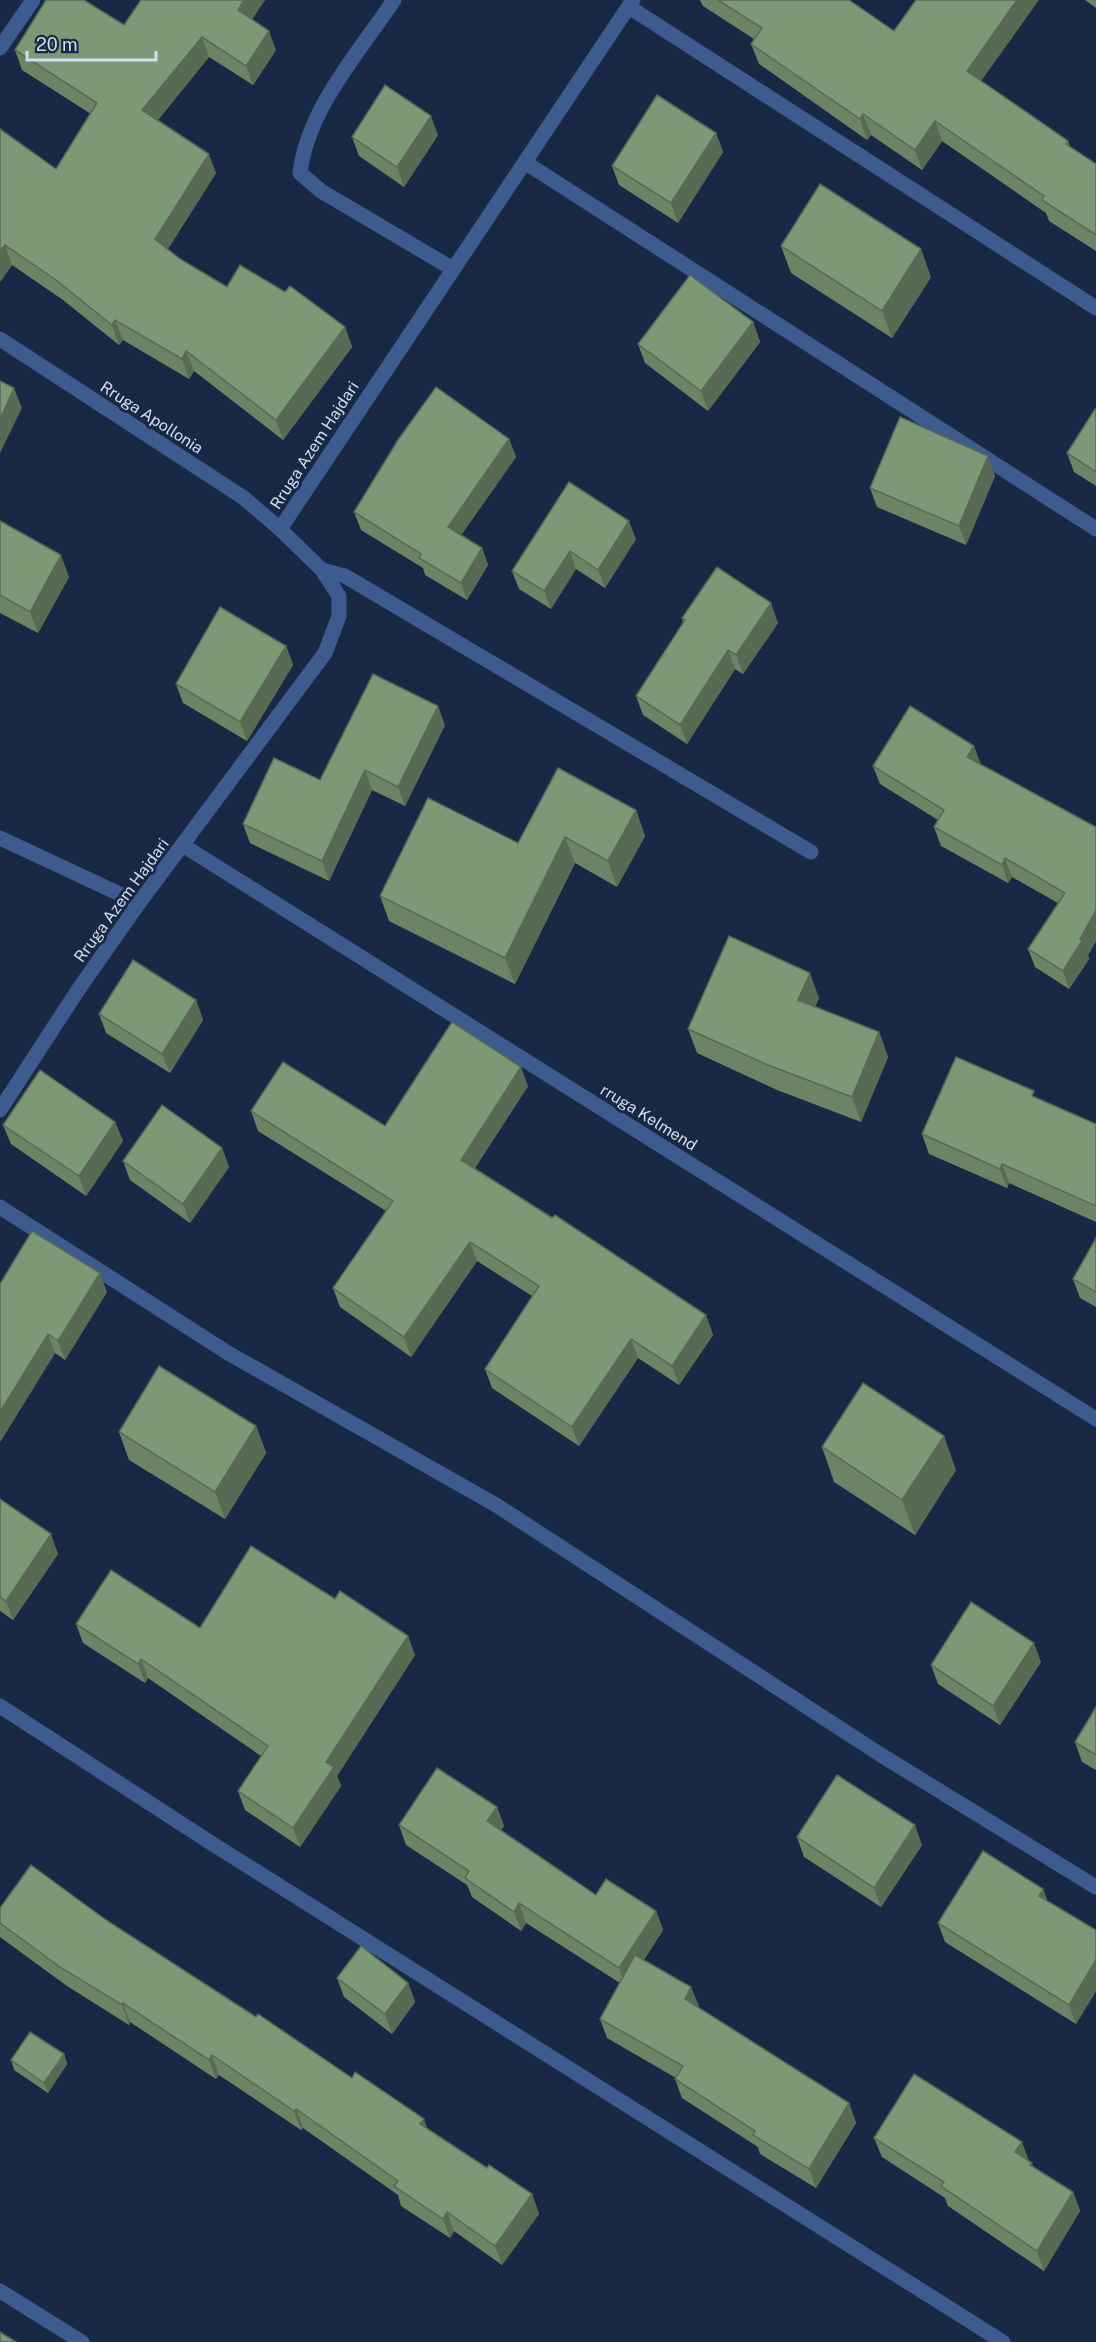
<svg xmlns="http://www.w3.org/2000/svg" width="1096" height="2342" viewBox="0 0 1096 2342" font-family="'Public Sans',sans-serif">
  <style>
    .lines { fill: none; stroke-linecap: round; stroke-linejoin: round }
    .minor { stroke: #3d5b8e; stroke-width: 15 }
    .wall { fill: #6c8366 }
    .shaded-wall { fill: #586a53 }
    .building { fill: #7d9877; stroke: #586a53; stroke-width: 1.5 }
    .labels { text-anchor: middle; stroke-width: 6; stroke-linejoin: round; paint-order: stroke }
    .street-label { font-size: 16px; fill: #d1ddf0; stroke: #182845 }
  </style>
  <rect width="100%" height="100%" fill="#182845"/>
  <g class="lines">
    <g class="minor">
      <path d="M394 0C359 52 307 110 300 173L321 191 453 269"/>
      <polyline points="629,7 1096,308"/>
      <polyline points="0,48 33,0"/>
      <polyline points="526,163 1096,529"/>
      <polyline points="0,339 244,498 280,529 322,570 339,596 339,616 325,653 139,903 78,990 0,1110"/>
      <polyline points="280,529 633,0"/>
      <polyline points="322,570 345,576 811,852"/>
      <polyline points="0,838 139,903"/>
      <polyline points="184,846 1096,1419"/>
      <polyline points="0,1207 228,1353 496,1505 881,1755 1096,1887"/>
      <polyline points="0,1706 208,1841 1003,2342"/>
      <polyline points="0,2291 82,2342"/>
    </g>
  </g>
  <g class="wall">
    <polygon points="141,0 265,0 252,19 276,50 253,85 209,57 158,120 216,173 168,249 180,259 227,287 345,327 352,347 283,440 194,371 189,379 123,340 119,345 63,300 12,265 0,282 0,129 56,169 91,114 22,70 15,50 124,25"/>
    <polygon points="700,0 849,0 894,31 981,81 1068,141 1070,147 1096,164 1096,251 1049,221 1046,213 942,141 922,170 871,135 867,140 759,64 751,44 754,39 703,6"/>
    <polygon points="1085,0 1096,0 1096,8"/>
    <polygon points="716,133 723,152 678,223 619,185 612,166"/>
    <polygon points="438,135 404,187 359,156 352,137"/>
    <polygon points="781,246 931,277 892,338 791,273"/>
    <polygon points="753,322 760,342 708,411 645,363 638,344"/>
    <polygon points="1096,410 1096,486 1074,472 1067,453"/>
    <polygon points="509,439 516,457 461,535 482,548 488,565 467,600 425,575 423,568 361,530 354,512"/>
    <polygon points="995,476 966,545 877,507 870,488"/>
    <polygon points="569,482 636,539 605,588 576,569 551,609 519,589 512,571"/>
    <polygon points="0,521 69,577 38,633 0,613"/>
    <polygon points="682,618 778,623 743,674 735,669 687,744 643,715 636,696 683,623"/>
    <polygon points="286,646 293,665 247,741 183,703 176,684"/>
    <polygon points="445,725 405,806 372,790 329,881 250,843 243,824 320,780"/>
    <polygon points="981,765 1096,827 1096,941 1088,955 1089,959 1069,989 1035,967 1028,949 1058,903 1012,877 1008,883 941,846 934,827 938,820 880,784 873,766"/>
    <polygon points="636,810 645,836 617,887 575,863 515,984 389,921 380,896 518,843"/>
    <polygon points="819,998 815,1007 879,1032 888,1057 861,1122 777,1090 697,1053 688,1029"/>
    <polygon points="196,1000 203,1020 170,1073 106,1033 99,1014"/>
    <polygon points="528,1086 475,1168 706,1315 713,1335 679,1385 638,1358 579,1446 492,1388 485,1369 532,1296 477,1261 411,1357 340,1307 333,1288 386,1211 258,1131 251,1111 385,1126"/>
    <polygon points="1037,1098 1096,1124 1096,1222 1009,1183 1007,1188 929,1154 922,1134"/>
    <polygon points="115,1122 123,1141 86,1196 11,1144 3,1125"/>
    <polygon points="222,1148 229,1167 190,1223 130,1180 123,1161"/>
    <polygon points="1096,1238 1096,1307 1080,1298 1073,1279"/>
    <polygon points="0,1284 107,1292 65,1360 55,1353 0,1442"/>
    <polygon points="256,1426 266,1453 225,1519 129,1460 119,1432"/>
    <polygon points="822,1447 956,1470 915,1535 834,1482"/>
    <polygon points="0,1499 58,1554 13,1620 0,1611"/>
    <polygon points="76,1624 200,1628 415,1655 337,1776 341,1786 300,1847 245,1810 238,1791 261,1756 148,1678 145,1683 83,1643"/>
    <polygon points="1041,1662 1000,1725 938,1684 931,1665"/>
    <polygon points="1096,1707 1096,1770 1082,1762 1075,1742"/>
    <polygon points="497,1807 504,1826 501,1830 596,1895 656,1911 663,1930 644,1960 691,1987 698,2007 849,2103 856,2123 816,2188 760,2154 758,2147 682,2098 675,2079 676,2078 607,2038 600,2019 620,1983 526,1923 521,1931 472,1897 467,1885 406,1845 399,1825"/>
    <polygon points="797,1837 922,1845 881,1907 804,1857"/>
    <polygon points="1043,1889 1048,1902 1096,1930 1096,1991 1076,2024 945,1942 938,1923"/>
    <polygon points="0,1908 106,1920 487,2168 532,2194 539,2214 502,2265 454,2231 450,2238 401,2206 398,2195 303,2128 301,2130 219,2075 216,2079 130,2022 129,2025 67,1986 0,1937"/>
    <polygon points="337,1978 408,1983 415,2002 392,2034 344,1997"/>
    <polygon points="64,2054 67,2064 48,2093 14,2070 11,2060"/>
    <polygon points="874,2138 1029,2161 1032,2163 1033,2168 1073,2192 1080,2211 1044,2271 948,2206 945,2198 882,2157"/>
  </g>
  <g class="shaded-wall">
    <polygon points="244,0 265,0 245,30 238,10"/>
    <polygon points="1017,0 1039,0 974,91 967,71"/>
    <polygon points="269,31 276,50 253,85 246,66"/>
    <polygon points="202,37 209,57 149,130 142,110"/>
    <polygon points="863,114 871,135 867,140 860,119"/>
    <polygon points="431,116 438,135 404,187 397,167"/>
    <polygon points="935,121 942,141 922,170 915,150"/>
    <polygon points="716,133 723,152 678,223 671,203"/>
    <polygon points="209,154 216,173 162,258 155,239"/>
    <polygon points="5,245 12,265 0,282 0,251"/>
    <polygon points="921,249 931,277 892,338 882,311"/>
    <polygon points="115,320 123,340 119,345 112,325"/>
    <polygon points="753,322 760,342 708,411 701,391"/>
    <polygon points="345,327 352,347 283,440 276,420"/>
    <polygon points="186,351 194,371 189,379 182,359"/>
    <polygon points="14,388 22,408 0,453 0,419"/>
    <polygon points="509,439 516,457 455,544 448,527"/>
    <polygon points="988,456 995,476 966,545 959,526"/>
    <polygon points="629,521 636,539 605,588 598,570"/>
    <polygon points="482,548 488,565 467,600 461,583"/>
    <polygon points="570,551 576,569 551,609 544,591"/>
    <polygon points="61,555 69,577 38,633 30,612"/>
    <polygon points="771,603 778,623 743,674 736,655"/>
    <polygon points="286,646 293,665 247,741 240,722"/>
    <polygon points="728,650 735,669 687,744 680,725"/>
    <polygon points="438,706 445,725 405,806 398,787"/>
    <polygon points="974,746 981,764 967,757"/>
    <polygon points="365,770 372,790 329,881 322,861"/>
    <polygon points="636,810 645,836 617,887 608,861"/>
    <polygon points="565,837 575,863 515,984 505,958"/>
    <polygon points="1005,858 1012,877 1008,883 1002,865"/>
    <polygon points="1096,910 1096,941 1088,955 1089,959 1069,989 1063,971"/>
    <polygon points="810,973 819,998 807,1025 798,1000"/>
    <polygon points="196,1000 203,1020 170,1073 162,1054"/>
    <polygon points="879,1032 888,1057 861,1122 852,1097"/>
    <polygon points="521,1067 528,1086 468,1179 461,1160"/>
    <polygon points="115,1122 123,1141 86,1196 79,1176"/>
    <polygon points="222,1148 229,1167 190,1223 183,1204"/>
    <polygon points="1002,1164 1009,1183 1007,1188 1000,1169"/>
    <polygon points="470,1242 477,1261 411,1357 404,1337"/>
    <polygon points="100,1273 107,1292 65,1360 58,1341"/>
    <polygon points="706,1315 713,1335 679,1385 672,1366"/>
    <polygon points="48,1334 55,1353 0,1442 0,1412"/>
    <polygon points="631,1339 638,1358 579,1446 572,1427"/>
    <polygon points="256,1426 266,1453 225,1519 215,1492"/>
    <polygon points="944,1436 956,1470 915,1535 902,1500"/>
    <polygon points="51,1534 58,1554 13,1620 6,1601"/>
    <polygon points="408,1636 415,1655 337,1776 341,1786 300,1847 293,1828 326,1762"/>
    <polygon points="1034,1643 1041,1662 1000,1725 993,1706"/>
    <polygon points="141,1659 148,1678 145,1683 138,1664"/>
    <polygon points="497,1807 504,1826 494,1840 487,1821"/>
    <polygon points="915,1825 922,1845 881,1907 874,1888"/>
    <polygon points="1043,1889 1050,1909 1039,1896"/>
    <polygon points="519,1903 526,1923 521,1931 514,1912"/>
    <polygon points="656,1911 663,1930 626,1987 619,1968"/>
    <polygon points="1096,1960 1096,1991 1076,2024 1069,2005"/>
    <polygon points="408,1983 415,2002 392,2034 385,2014"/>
    <polygon points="691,1987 699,2006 692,2018 685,1999"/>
    <polygon points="123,2003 130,2022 129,2025 122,2005"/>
    <polygon points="64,2054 67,2064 48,2093 44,2083"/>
    <polygon points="212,2055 219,2075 216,2079 209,2060"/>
    <polygon points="849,2103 856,2123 816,2188 809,2169"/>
    <polygon points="296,2109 303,2128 301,2130 294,2111"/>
    <polygon points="424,2119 431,2139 420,2124"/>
    <polygon points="1022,2142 1029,2161 1015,2152"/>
    <polygon points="1073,2192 1080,2211 1044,2271 1037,2251"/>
    <polygon points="532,2194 539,2214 502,2265 495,2246"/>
    <polygon points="447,2212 454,2231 450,2238 443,2219"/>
  </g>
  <g class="building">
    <polygon points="46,0 84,0 124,25 141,0 244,0 238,10 269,31 246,66 202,37 142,110 209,154 155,239 180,259 227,287 240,265 285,292 290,286 345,327 276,420 186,351 182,359 115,320 112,325 56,280 5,245 0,251 0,129 56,169 97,103 15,50"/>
    <polygon points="718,0 849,0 894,31 916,0 1017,0 967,71 1068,141 1066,144 1096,164 1096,235 1042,200 1044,196 935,121 915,150 863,114 860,119 751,44 762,28"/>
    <polygon points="385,85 431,116 397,167 352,137"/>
    <polygon points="657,95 716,133 671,203 612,166"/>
    <polygon points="820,184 921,249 882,311 781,246"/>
    <polygon points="690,275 753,322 701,391 638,344"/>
    <polygon points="0,381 14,388 0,419"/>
    <polygon points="436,387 509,439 448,527 482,548 461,583 419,558 421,554 354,512 398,440"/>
    <polygon points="1095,409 1096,410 1096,472 1067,453"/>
    <polygon points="900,417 988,456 959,526 870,488"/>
    <polygon points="569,482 629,521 598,570 570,551 544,591 512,571"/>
    <polygon points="0,521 61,555 30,612 0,595"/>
    <polygon points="717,567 771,603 736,655 728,650 680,725 636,696 685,620 682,618"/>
    <polygon points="220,607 286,646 240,722 176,684"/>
    <polygon points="373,674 438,706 398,787 365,770 322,861 243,824 274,758 320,780"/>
    <polygon points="910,706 974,746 967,757 1096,827 1096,910 1080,939 1082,941 1063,971 1028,949 1065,893 1005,858 1002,865 934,827 944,810 873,766"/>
    <polygon points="558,768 636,810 608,861 565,837 505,958 380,896 428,798 518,843"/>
    <polygon points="729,936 810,973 798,1000 879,1032 852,1097 768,1065 688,1029"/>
    <polygon points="133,960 196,1000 162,1054 99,1014"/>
    <polygon points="452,1022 521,1067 461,1160 552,1218 555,1215 706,1315 672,1366 631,1339 572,1427 485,1369 539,1286 470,1242 404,1337 333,1288 393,1201 251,1111 283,1062 385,1126"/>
    <polygon points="956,1057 1034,1091 1032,1096 1096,1124 1096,1206 1002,1164 1000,1169 922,1134"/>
    <polygon points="40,1070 115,1122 79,1176 3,1125"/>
    <polygon points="162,1105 222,1148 183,1204 123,1161"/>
    <polygon points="32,1231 100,1273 58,1341 48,1334 0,1412 0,1284"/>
    <polygon points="1096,1238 1096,1292 1073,1279"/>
    <polygon points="159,1366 256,1426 215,1492 119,1432"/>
    <polygon points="863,1383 944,1436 902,1500 822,1447"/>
    <polygon points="0,1499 51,1534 6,1601 0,1597"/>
    <polygon points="251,1546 335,1599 340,1591 408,1636 326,1762 334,1767 293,1828 238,1791 268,1746 141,1659 138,1664 76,1624 111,1570 200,1628"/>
    <polygon points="971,1602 1034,1643 993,1706 931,1665"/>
    <polygon points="1096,1707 1096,1755 1075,1742"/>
    <polygon points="437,1768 497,1807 487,1821 596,1895 606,1879 656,1911 619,1968 519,1903 514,1912 465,1878 469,1871 399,1825"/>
    <polygon points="837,1775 915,1825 874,1888 797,1837"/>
    <polygon points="983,1851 1043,1889 1039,1896 1096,1930 1096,1960 1069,2005 938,1923"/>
    <polygon points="31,1865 106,1920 256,2017 258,2014 352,2078 355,2072 424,2119 420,2124 487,2168 489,2165 532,2194 495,2246 447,2212 443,2219 394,2186 398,2181 296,2109 294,2111 212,2055 209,2060 123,2003 122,2005 60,1967 0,1923 0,1908"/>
    <polygon points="361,1946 408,1983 385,2014 337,1978"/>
    <polygon points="635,1955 691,1987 685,1999 849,2103 809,2169 753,2135 755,2131 675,2079 683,2066 600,2019"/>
    <polygon points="30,2032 64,2054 44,2083 11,2060"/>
    <polygon points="914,2074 1022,2142 1015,2152 1032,2163 1030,2165 1073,2192 1037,2251 941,2186 944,2182 874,2138"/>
    <polygon points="0,2332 16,2342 0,2342"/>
  </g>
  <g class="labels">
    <g class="street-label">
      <text transform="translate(152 417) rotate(33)" y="6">Rruga Apollonia</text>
      <text transform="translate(314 445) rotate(-57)" y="6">Rruga Azem Hajdari</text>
      <text transform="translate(121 900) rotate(-54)" y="6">Rruga Azem Hajdari</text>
      <text transform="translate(649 1117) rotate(32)" y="6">rruga Kelmend</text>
    </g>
  </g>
  <path d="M27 51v9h129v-9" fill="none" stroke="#d1ddf0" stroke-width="3"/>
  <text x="36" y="51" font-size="18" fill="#d1ddf0" stroke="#182845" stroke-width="4.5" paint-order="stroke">20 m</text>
</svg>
